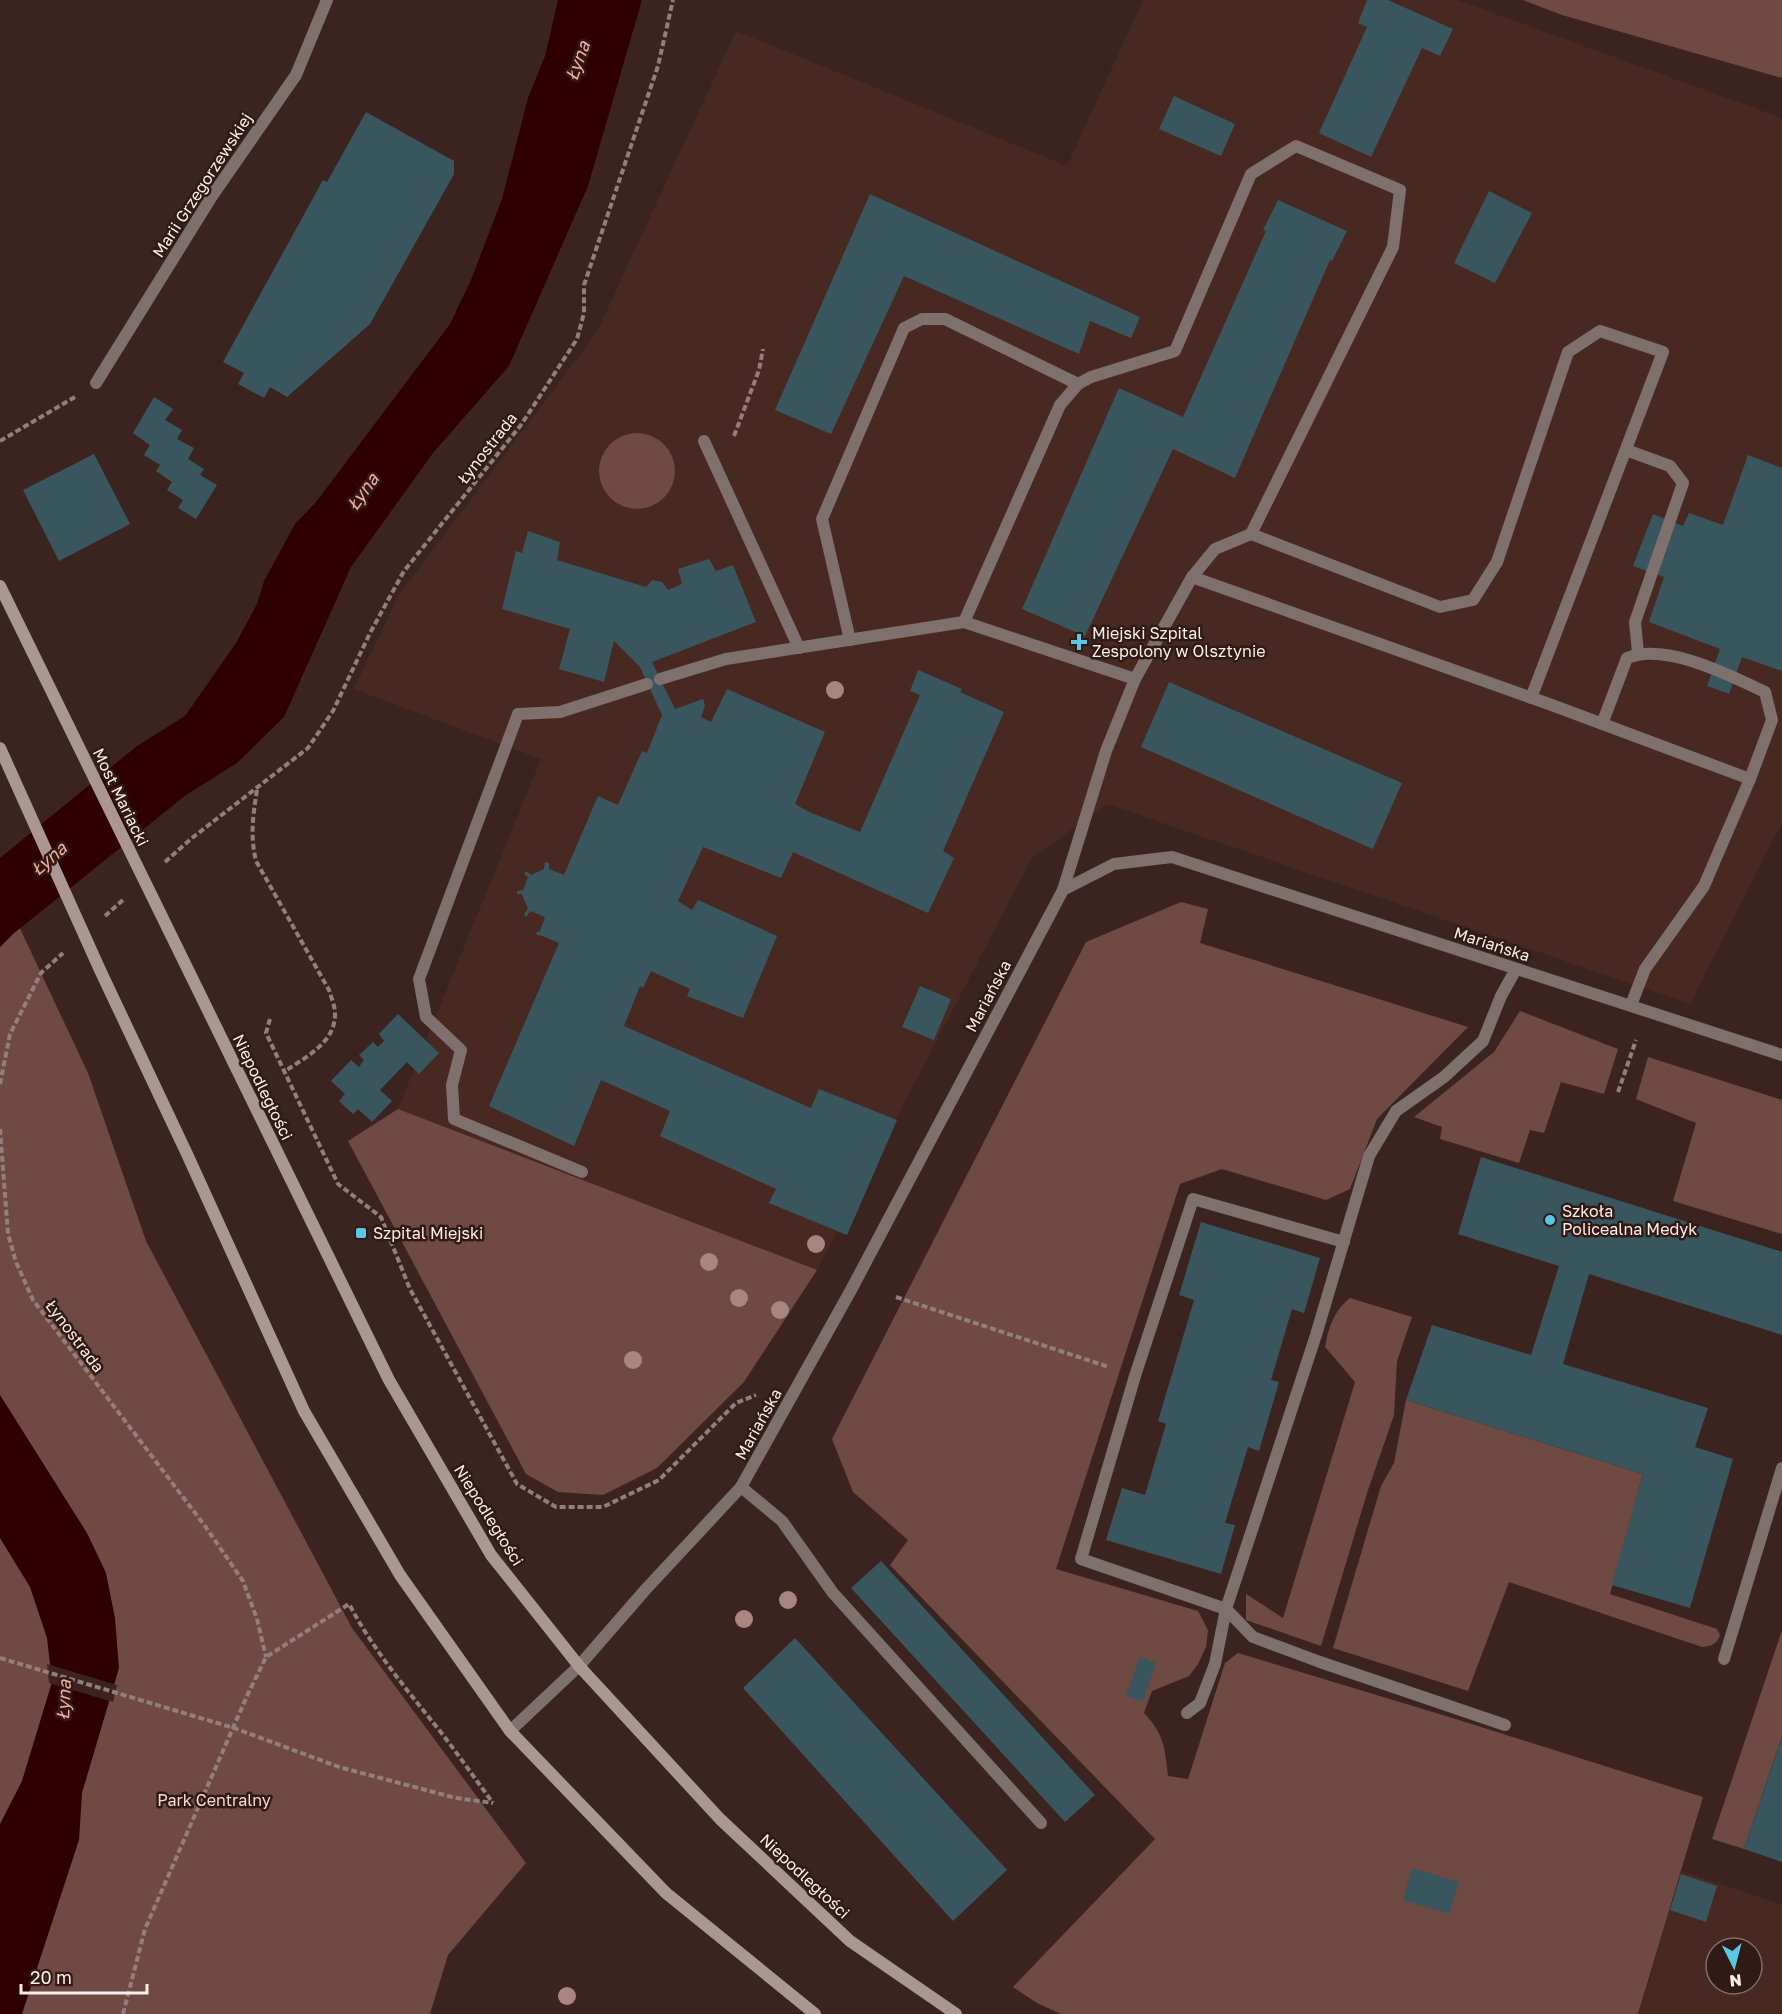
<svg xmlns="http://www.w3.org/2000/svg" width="1782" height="2014" viewBox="0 0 1782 2014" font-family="'Golos Text',sans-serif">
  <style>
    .built { fill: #472922; fill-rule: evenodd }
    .green { fill: #6e4a42 }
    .water { fill: #2f0000 }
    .pier { fill: #3b241f }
    .building { fill: #39565f }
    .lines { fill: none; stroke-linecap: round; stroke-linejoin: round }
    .path { stroke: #927e7a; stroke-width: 4; stroke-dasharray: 6 3; stroke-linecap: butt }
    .lane { stroke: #7d706d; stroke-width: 12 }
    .street { stroke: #7d706d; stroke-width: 12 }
    .secondary { stroke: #ab9792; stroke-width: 12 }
    .tree { fill: #a6867f }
    .poi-dot { fill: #5ac8e5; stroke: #301a15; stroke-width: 2 }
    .labels { text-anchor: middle; stroke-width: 5; stroke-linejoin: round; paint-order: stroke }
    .street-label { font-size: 16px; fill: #fcece8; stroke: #301a15 }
    .poi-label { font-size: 16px; fill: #fcece8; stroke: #301a15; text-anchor: start }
    .park-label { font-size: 16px; fill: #fdd6cd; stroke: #301a15 }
    .water-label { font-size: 18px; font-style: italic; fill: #f5ac9b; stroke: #301a15 }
  </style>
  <rect width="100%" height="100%" fill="#3b241f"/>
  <g class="built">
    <polygon points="1143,0 1457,0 1782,118 1782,822 1690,1004 1107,804 1032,858 817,1270 398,1109 541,759 354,689 399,595 597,332 736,31 1067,166"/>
    <path d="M1681 1871 1782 1905V2014H1639ZM1716 1948H1752V1984H1716Z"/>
  </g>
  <g class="green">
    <polygon points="1523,0 1782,0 1782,78 1562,15"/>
    <circle cx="637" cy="471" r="38"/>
    <polygon points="0,886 88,1073 146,1241 352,1628 526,1863 448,1955 430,2014 0,2014"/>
    <path d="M1181 902 1208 909 1200 943 1468 1027 1377 1119 1350 1189 1326 1200 1222 1169 1180 1184 1056 1569 1198 1611 1208 1630 1206 1647 1198 1664 1189 1676 1152 1691 1144 1713C1164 1734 1165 1748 1168 1776L1188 1779 1225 1663 1238 1653 1459 1720 1703 1797 1638 2014H1061L1037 2003 1013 1987 1155 1839 890 1565 908 1540 853 1492 832 1439 1086 942Z"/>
    <polygon points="1520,1011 1618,1049 1604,1094 1561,1082 1544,1133 1530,1130 1519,1163 1440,1139 1442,1127 1414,1117 1494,1052"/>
    <polygon points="1648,1057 1782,1100 1782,1234 1673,1201 1696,1123 1636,1099"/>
    <polygon points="398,1109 817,1270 744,1382 657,1468 603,1495 558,1492 526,1474 348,1141"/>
    <path d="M1350 1298 1412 1317 1397 1361 1394 1415 1368 1490 1321 1646 1246 1620V1594L1283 1618 1355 1382 1325 1347C1328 1328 1335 1309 1350 1298Z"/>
    <path d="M1406 1400 1643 1474 1610 1594 1717 1629 1720 1635C1717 1644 1712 1646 1702 1647L1509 1582 1468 1691 1333 1648 1381 1486 1394 1463Z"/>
    <polygon points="1782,1630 1782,1736 1744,1849 1712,1839"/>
  </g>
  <g class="water">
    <polygon points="558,0 642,0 588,186 509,366 433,453 351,567 284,717 237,763 186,795 13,934 0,947 0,858 137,746 185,716 236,643 257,604 264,581 295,524 316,502 450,324 471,280 502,199 528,98 545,56"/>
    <polygon points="0,1395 87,1533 106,1573 115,1618 119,1668 82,1793 79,1840 22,2014 0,2014 0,1824 22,1781 52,1682 47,1638 30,1587 0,1538"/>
  </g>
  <polygon class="pier" points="47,1664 117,1685 113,1702 49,1683"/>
  <g class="building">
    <polygon points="1367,0 1388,0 1453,29 1440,56 1422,48 1371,157 1319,133 1367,27 1358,23"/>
    <polygon points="1174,96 1235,124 1221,156 1159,129"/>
    <polygon points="366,112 454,161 454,174 370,324 287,397 270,387 264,398 238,384 244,373 223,362 323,180 327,182"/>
    <polygon points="1489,191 1532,213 1495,283 1454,263"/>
    <polygon points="870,194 1140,317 1131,338 1090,321 1079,354 904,276 831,434 775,410"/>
    <polygon points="1278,200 1347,231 1332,261 1330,260 1235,478 1173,449 1085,636 1022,609 1119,388 1183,417 1266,231 1263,230"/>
    <polygon points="154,397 173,409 165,420 182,430 177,439 194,448 188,459 204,469 200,475 217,485 196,519 178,508 183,500 167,490 172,482 156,471 160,465 144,455 150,445 133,433"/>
    <polygon points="94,454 130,524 59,561 23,490"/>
    <polygon points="1748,455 1782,468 1782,671 1742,657 1729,694 1707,686 1720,649 1649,622 1664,577 1633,566 1653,514 1683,526 1689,513 1723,525"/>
    <polygon points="528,531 560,542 557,560 646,587 652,580 662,582 668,590 682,584 678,569 709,559 716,571 733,565 756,622 652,662 660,679 675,709 703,699 705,706 701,717 711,722 727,689 825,732 795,804 809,812 860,832 920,695 910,691 918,670 962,689 960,692 1004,712 943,851 954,858 928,913 793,852 781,878 703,847 678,901 692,910 698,900 777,936 743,1018 687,996 690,989 651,971 643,988 640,986 624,1026 811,1108 819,1089 897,1120 847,1235 769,1203 776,1189 660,1136 670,1111 601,1080 574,1146 489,1106 559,943 540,935 537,935 536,933 540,931 545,917 530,911 526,917 524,914 528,909 522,894 517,894 517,891 523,890 528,877 524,874 526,871 531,875 544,869 545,862 549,863 549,869 564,875 598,796 618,805 642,751 647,753 662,715 640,667 614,641 604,682 559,669 570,629 502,609 516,551 522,553"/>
    <polygon points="1169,682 1402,783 1373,849 1141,747"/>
    <polygon points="920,986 951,999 934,1040 902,1027"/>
    <polygon points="398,1014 439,1053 419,1074 407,1062 380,1090 392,1101 372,1122 358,1109 353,1114 339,1101 345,1094 331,1081 351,1060 359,1067 364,1060 359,1055 373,1042 378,1047 384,1041 379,1034"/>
    <polygon points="1481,1157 1782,1252 1782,1335 1589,1274 1563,1364 1708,1408 1695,1447 1733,1459 1690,1608 1612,1585 1643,1474 1406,1400 1432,1325 1531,1355 1559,1266 1458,1234"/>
    <polygon points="1201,1222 1320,1258 1304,1313 1292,1309 1271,1380 1279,1382 1259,1451 1248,1447 1225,1523 1235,1525 1221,1574 1106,1540 1122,1488 1145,1495 1166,1424 1158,1421 1194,1300 1179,1295"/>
    <polygon points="881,1561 1095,1795 1065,1822 851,1588"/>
    <polygon points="795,1638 1007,1870 953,1921 743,1688"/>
    <polygon points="1140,1657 1156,1663 1143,1702 1126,1696"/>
    <polygon points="1782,1737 1782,1862 1744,1849"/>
    <polygon points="1412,1868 1459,1882 1449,1914 1403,1900"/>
    <polygon points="1681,1874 1717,1886 1706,1922 1670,1910"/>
  </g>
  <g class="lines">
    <g class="path">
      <polyline points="734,436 759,370 763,349"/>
      <polyline points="0,441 75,397"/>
      <path d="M257 790C253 815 250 836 256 861L329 990C331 997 335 1006 335 1013 336 1043 305 1057 284 1072"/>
      <polyline points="165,862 192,838 308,748 333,711 370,633 404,571 521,425 577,339 584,313 584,285 658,66 673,0"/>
      <polyline points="105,916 124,899"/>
      <polyline points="270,1019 266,1033 338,1184 381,1217 410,1289 517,1484 556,1507 603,1507 659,1480 736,1403 756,1395"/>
      <polyline points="0,1084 10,1034 41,973 63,953"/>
      <polyline points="1618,1092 1636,1040"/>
      <polyline points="0,1129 8,1234 16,1262 33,1300 205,1526 243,1581 257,1619 266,1657"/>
      <polyline points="896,1297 1109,1367"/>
      <polyline points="0,1658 234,1728 339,1767 456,1798 493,1803"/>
      <path d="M123 2014 145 1929 247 1696 266 1657 349 1604C375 1653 409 1692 443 1735 460 1757 476 1780 493 1803"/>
    </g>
    <g class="lane">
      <polyline points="704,441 799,648"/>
      <polyline points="1626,450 1670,466 1683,483 1635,622 1638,653"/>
      <polyline points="1251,534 1440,607 1473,600 1497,562 1568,352 1600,331 1663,352 1531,698"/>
      <polyline points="964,622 1060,405 1078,384 1091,377 1175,351 1251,174 1296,146 1400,190 1393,247 1251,534 1215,549 1192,577"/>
      <polyline points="850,640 822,519 904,328 922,319 945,319 1078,384"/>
      <polyline points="660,679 726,659 964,622 1135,679 1192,577 1549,704 1750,779 1704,886 1645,969 1631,1005"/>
      <path d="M1602 724 1627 658C1665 642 1729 675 1765 692L1772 720 1750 779"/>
      <polyline points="1063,890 1106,751 1135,679"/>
      <polyline points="582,1172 454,1119 452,1085 461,1050 426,1017 419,979 518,714 560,712 647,684"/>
      <polyline points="741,1487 782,1521 833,1593 1041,1823"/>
      <polyline points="1724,1659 1782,1468"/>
      <polyline points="1187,1713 1200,1703 1215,1664 1226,1609 1081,1559 1135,1376 1193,1199 1344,1242"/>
      <polyline points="1505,1725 1320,1662 1253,1637 1226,1609 1316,1335 1369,1156 1396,1111 1444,1077 1483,1041 1501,996 1516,969"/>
    </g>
    <g class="street">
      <polyline points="96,383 212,196 296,75 327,0"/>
      <polyline points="510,1731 579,1666 646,1589 741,1487 851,1290 1063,890 1114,864 1172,857 1782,1055"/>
    </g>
    <g class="secondary">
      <polyline points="0,586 389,1380 491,1555 579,1666 720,1819 850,1941 956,2014"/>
      <polyline points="0,748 100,970 187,1154 304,1411 400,1575 510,1731 666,1893 815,2014"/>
    </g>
  </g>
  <g class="tree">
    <circle cx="835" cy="690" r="9"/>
    <circle cx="816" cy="1244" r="9"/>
    <circle cx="709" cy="1262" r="9"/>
    <circle cx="739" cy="1298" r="9"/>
    <circle cx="780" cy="1310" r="9"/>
    <circle cx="633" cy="1360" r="9"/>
    <circle cx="788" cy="1600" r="9"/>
    <circle cx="744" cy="1619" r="9"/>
    <circle cx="567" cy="1996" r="9"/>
  </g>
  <g class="poi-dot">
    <path d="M1076 633h6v6h6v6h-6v6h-6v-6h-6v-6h6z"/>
    <circle cx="1550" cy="1220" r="6"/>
    <rect x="355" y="1227" width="12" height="12" rx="3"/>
  </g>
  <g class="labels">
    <g class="street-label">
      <text transform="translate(202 185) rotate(-57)" y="6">Marii Grzegorzewskiej</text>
      <text transform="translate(487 448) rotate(-52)" y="6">Łynostrada</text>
      <text transform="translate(121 797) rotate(64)" y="6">Most Mariacki</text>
      <text transform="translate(1492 944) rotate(18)" y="6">Mariańska</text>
      <text transform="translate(988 996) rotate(-62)" y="6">Mariańska</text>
      <text transform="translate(263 1087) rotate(64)" y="6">Niepodległości</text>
      <text transform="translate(75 1336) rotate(53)" y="6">Łynostrada</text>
      <text transform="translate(758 1424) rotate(-61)" y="6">Mariańska</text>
      <text transform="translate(489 1515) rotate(58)" y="6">Niepodległości</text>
      <text transform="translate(805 1876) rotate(43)" y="6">Niepodległości</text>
    </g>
    <g class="poi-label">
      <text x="1092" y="639">Miejski Szpital<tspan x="1092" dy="18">Zespolony w Olsztynie</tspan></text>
      <text x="1562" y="1217">Szkoła<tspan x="1562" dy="18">Policealna Medyk</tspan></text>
      <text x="373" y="1239">Szpital Miejski</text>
    </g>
    <g class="park-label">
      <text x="214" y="1806">Park Centralny</text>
    </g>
    <g class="water-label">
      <text transform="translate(578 61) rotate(-70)" y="6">Łyna</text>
      <text transform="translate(363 492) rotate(-54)" y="6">Łyna</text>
      <text transform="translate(49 859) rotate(-41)" y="6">Łyna</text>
      <text transform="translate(64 1700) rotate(-87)" y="6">Łyna</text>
    </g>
  </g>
  <g transform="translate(1734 1966) rotate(174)"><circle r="28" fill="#301a15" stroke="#826e69" stroke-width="1.5"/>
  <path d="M0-4.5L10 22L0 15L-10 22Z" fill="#5ac8e5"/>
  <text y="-9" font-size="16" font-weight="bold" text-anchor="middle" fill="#fcece8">N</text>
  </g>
  <path d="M21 1984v9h126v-9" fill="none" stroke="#fcece8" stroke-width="3"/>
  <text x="30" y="1984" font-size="18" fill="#fcece8" stroke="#301a15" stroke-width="4.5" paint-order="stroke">20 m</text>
</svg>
